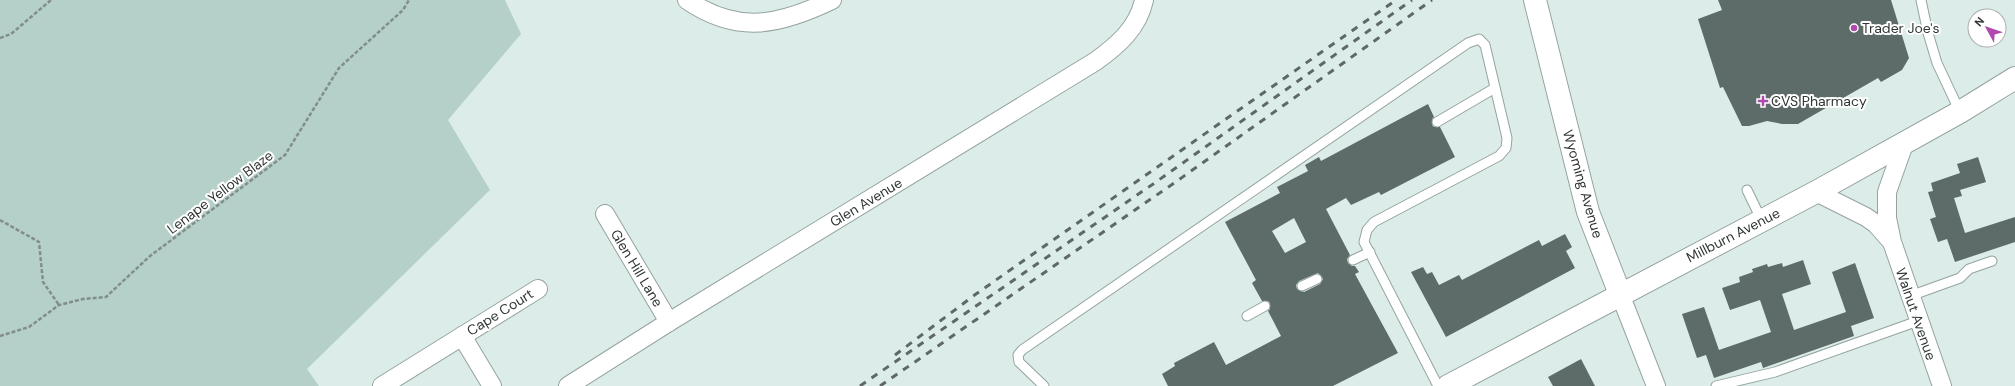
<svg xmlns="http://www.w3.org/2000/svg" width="2015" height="386" viewBox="0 0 2015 386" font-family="'DM Sans',sans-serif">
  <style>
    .green { fill: #b5cfc9 }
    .building { fill: #5d6c68; fill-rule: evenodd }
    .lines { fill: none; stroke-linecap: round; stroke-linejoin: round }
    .service-casing { stroke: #94a39f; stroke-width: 11 }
    .minor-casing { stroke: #94a39f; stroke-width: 20 }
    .secondary-casing { stroke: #94a39f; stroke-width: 24 }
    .primary-casing { stroke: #94a39f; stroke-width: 24 }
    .path { stroke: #828e8b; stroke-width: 2.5; stroke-dasharray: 4 2; stroke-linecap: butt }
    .service { stroke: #fff; stroke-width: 9 }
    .minor { stroke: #fff; stroke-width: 18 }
    .secondary { stroke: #fff; stroke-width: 22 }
    .primary { stroke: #fff; stroke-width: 22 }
    .rail { stroke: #5f6865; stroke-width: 3; stroke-dasharray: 7 7; stroke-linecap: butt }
    .poi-dot { fill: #af49ad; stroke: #fff; stroke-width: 1.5 }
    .labels { text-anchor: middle; stroke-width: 4; stroke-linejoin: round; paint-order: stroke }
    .poi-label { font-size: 14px; fill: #303634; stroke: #fff; text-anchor: start }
    .street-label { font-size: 14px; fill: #303634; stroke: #fff }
  </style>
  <rect width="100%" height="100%" fill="#dcede9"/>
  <polygon class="green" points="0,0 505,0 521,34 448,120 490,190 307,369 319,386 0,386"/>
  <g class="building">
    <polygon points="1718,0 1891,0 1909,58 1902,70 1881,82 1878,78 1798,124 1782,124 1767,121 1749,126 1742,126 1723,87 1720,88 1698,19 1722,10"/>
    <path d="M1428 104 1434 117 1432 119V125L1434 127H1440L1455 157 1381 195 1379 192 1351 205 1346 198 1326 209 1350 255 1347 259 1348 263 1352 266H1355L1359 272 1355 274 1398 353 1333 386H1168L1162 374 1175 366 1174 363 1214 342 1226 365 1281 336 1268 311 1270 309V303L1268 301H1262L1252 283 1256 280 1225 222 1280 193 1277 187 1308 171 1305 165 1319 157 1321 161ZM1294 218 1306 242 1285 253 1272 231ZM1318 273 1323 279 1320 284 1304 292 1297 289 1296 285 1299 281Z"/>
    <polygon points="1978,157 1986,182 1960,190 1962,196 1954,198 1965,233 2015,217 2015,242 1955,262 1947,239 1938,242 1930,219 1936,217 1928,192 1933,191 1931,183 1960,173 1957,164"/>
    <polygon points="1565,234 1572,247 1566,251 1575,268 1446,337 1411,272 1423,267 1427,274 1432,272 1439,285 1459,275 1462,280 1539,240 1542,246"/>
    <polygon points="1803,260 1811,284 1782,294 1794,330 1846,312 1832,272 1855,263 1874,318 1851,326 1854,336 1763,368 1761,362 1714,378 1706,355 1697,358 1682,314 1704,307 1719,350 1771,332 1760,300 1730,310 1722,288 1740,282 1739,277 1753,272 1752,269 1767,264 1768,267 1782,263 1783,267"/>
    <polygon points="1581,359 1595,386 1553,386 1548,377"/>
  </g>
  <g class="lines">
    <g class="service-casing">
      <g id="service">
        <polyline points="1921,0 1928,33 1937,63 1960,112"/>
        <polyline points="1437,122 1495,88"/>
        <polyline points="1747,190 1762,221"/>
        <polyline points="1353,260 1370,252"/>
        <polyline points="1302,286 1317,279"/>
        <polyline points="1910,296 1960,278 1969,269 1992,261"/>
        <polyline points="1247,316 1265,306"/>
        <polyline points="1044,386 1019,362 1018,355 1022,350 1468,43 1479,39 1485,45 1507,138 1506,148 1499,156 1374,222 1367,230 1364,242 1438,386"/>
        <polyline points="1716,386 1775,372 1918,321"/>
      </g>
    </g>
    <g class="minor-casing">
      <g id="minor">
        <path d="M687 0C738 35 780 25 832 0"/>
        <polyline points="1904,144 1887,192 1887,218 1892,242 1942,386"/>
        <polyline points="1816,192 1866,217 1876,224 1891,241"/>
        <polyline points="605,214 669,322"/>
        <polyline points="1620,294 1656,386"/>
        <polyline points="462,336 492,386"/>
        <polyline points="382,386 538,289"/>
        <path d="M568 386 669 322 1096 61C1118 45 1138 28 1144 0"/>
      </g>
    </g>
    <g class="secondary-casing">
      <polyline id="secondary" points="1535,0 1588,212 1620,294"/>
    </g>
    <g class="primary-casing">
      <polyline id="primary" points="1448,386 1816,192 1960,112 2015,78"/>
    </g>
    <g class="path">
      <polyline points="0,38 11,34 51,0"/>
      <polyline points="0,220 39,242 43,282 59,305"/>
      <polyline points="0,336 29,327 59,305 83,299 106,297 150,256 285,155 339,68 403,10 409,0"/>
    </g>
    <use href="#service" class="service"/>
    <use href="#minor" class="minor"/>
    <use href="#secondary" class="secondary"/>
    <use href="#primary" class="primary"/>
    <g class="rail">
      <polyline points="895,355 976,294 1396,0"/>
      <polyline points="860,386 1156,182 1412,0"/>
      <polyline points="880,386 1177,181 1432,0"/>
    </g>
  </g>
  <g class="poi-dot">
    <circle cx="1854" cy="28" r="4"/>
    <path d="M1761 95h4v4h4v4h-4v4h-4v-4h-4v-4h4z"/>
  </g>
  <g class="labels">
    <g class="poi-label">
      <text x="1862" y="33">Trader Joe's</text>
      <text x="1771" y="106">CVS Pharmacy</text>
    </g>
    <g class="street-label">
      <text transform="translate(1583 184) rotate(74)" y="5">Wyoming Avenue</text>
      <text transform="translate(220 192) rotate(-37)" y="5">Lenape Yellow Blaze</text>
      <text transform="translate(866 202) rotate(-31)" y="5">Glen Avenue</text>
      <text transform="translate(1733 235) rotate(-27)" y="5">Millburn Avenue</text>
      <text transform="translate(637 268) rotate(59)" y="5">Glen Hill Lane</text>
      <text transform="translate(500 312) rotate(-32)" y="5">Cape Court</text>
      <text transform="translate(1916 314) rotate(71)" y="5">Walnut Avenue</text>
    </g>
  </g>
  <g transform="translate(1987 28) rotate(310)"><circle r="19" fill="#ffffff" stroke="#acafae"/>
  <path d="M0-3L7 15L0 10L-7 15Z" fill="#af49ad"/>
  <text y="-6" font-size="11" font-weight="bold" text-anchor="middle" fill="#303634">N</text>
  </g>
</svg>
